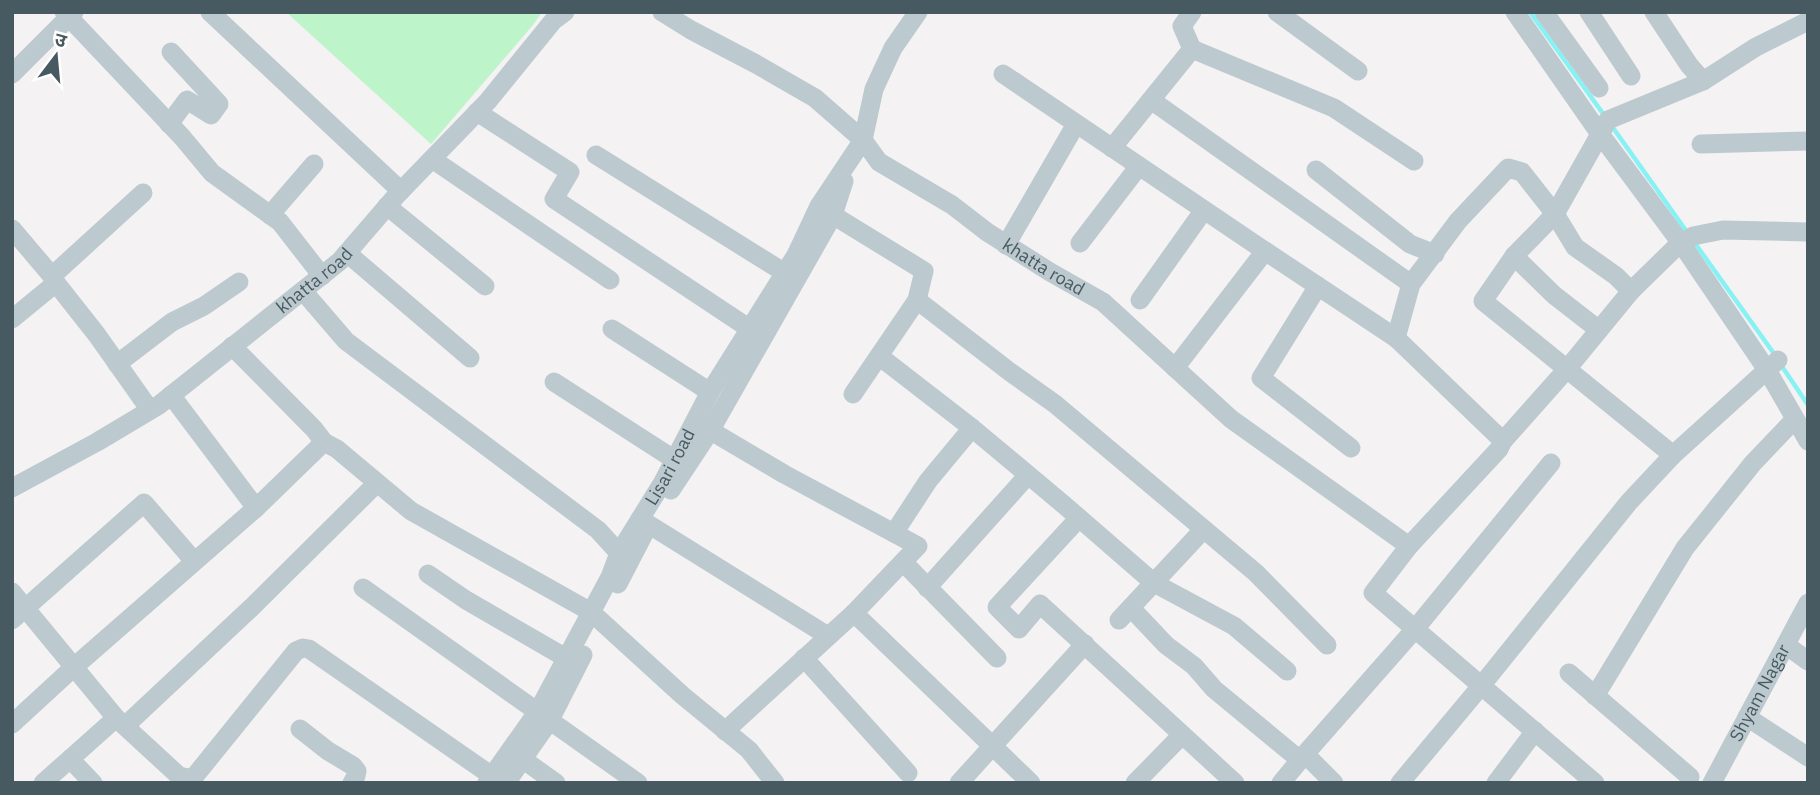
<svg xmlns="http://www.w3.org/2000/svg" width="1820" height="795" viewBox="0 0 1820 795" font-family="'IBM Plex Sans','Noto Sans Devanagari',sans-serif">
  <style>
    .green { fill: #bef4c9 }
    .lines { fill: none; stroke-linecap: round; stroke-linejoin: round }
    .stream { stroke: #87f1f4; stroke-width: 4.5 }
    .minor { stroke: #bccacf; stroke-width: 19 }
    .labels { text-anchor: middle; stroke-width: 5; stroke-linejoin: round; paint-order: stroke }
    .street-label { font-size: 18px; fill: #485a61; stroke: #fff }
  </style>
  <rect width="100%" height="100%" fill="#f4f2f2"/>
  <polygon class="green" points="286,12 542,12 533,25 431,144"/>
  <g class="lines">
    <g class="stream">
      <polyline points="1530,12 1604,115"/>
      <polyline points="1611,125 1687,232"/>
      <polyline points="1694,242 1775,355"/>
      <polyline points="1781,365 1808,405"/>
    </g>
    <g class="minor">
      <polyline points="64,12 182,137 212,173 280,222 322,276"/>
      <polyline points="210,12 401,191"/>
      <path id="s1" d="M662 12 691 30 756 64 815 98 863 140 879 162 952 205 987 232 1050 272 1103 302 1231 419 1409 546"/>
      <polyline points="1277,12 1358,71"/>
      <polyline points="1515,12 1600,134 1681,243 1767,370 1808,441"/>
      <polyline points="1544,12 1599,88"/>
      <polyline points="1589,12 1631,76"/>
      <polyline points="1654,12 1689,65 1703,81"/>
      <polyline points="1192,49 1334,108 1414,161"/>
      <polyline points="12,74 74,12"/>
      <polyline points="1003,74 1265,251 1175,368"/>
      <polyline points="1151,100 1411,284"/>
      <polyline points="477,112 570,172 554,199 750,329"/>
      <polyline points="169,124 187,100 211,115 219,104 171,52"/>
      <polyline points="1701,144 1808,141"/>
      <polyline points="1112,148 1192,49 1182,26 1192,12"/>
      <polyline points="596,155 785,273"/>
      <polyline points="432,159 610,280"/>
      <polyline points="1316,170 1410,244 1435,254"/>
      <polyline points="387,206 485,286"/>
      <polyline points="823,209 924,271 917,300"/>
      <polyline points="270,215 314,164"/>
      <polyline points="12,229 52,276 143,193"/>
      <polyline points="1080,243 1139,166"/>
      <polyline points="1006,245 1076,124"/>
      <polyline points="1265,251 1396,338 1503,441"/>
      <polyline points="347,253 470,358"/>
      <polyline points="1514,256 1554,295 1599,330"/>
      <polyline points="56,283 97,335 150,410"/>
      <polyline points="1318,286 1261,378 1351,448"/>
      <polyline points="303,291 346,341 598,530 619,553"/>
      <polyline points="1140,300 1204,210"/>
      <polyline points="12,319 56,283 52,276"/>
      <polyline points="612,329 710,392"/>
      <polyline points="1396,338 1411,284 1458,221 1508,168 1522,172 1555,214 1575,247 1616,276 1631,291"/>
      <polyline points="232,346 314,429 324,442 337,449 411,511 591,612 682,695 749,750 775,783"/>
      <polyline points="879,356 972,428"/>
      <polyline points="117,364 172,322 204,306 239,282"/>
      <polyline points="554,382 675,460"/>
      <polyline points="853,394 917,300 1010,372 1055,404 1256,573 1327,645"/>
      <polyline points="171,395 256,508"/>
      <polyline points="701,425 784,474 918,546 854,613 1031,783"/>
      <polyline points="1673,455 1483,301 1514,256 1555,214 1608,120 1703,81 1756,47 1808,21"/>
      <path id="s2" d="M12 488 97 442 159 405 340 261 396 196 488 101 553 21 565 12"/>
      <polyline points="671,490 710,431 833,215 844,181"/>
      <polyline points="1079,518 997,607 1019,629 1040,604 1235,783"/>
      <polyline points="640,519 828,636"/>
      <polyline points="894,533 928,481 972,428 1063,504 1154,583 1234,626 1287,671"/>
      <polyline points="903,562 997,658"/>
      <polyline points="428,574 466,600 566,658"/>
      <polyline points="618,584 646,530"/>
      <polyline points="363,588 638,783"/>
      <polyline points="927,588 1028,475"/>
      <polyline points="12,592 116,718 70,759 93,783"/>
      <polyline points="1131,608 1166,645 1194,666 1214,689 1300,760"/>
      <polyline points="12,620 144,503 194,561"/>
      <polyline points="1119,620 1203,530"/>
      <polyline points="1786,645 1808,661"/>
      <polyline points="804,658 908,773"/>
      <polyline points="1569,673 1690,777"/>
      <polyline points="1595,696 1685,548 1753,463 1794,420"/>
      <polyline points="1747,717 1808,757"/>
      <polyline points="116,718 179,776 187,778 194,777 296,651 303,648 309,649 492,776"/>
      <polyline points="12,724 74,667 256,508 324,442"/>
      <polyline points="125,726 252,607 377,483"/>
      <polyline points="300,729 328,751 353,766 357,771 356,776 352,783"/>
      <polyline points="725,731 854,613"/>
      <polyline points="514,753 556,783"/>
      <polyline points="1305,754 1415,629 1551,463"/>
      <polyline points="43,783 70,759"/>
      <path id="s3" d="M487 783 538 711 610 577 619 553 663 482 710 392 796 255 819 206 863 140 874 89 893 48 918 12"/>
      <polyline points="506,783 550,720 583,655"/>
      <polyline points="959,783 1085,644"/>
      <polyline points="1135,783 1182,735"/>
      <polyline points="1281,783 1305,754 1334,783"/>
      <polyline points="1400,783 1481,686 1629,502 1673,455 1778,360"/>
      <polyline points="1496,783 1535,731"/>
      <polyline points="1595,783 1373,593 1409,546 1499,449 1503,441 1567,369 1631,291 1677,246 1693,236 1723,230 1808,232"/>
      <path id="s4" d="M1712 783 1808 603"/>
    </g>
  </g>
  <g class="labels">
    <g class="street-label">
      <text dy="6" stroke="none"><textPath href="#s1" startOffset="462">khatta road</textPath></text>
      <text dy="6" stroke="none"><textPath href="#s2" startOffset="368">khatta road</textPath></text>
      <text dy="6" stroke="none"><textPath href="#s3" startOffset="366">Lisari road</textPath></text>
      <text dy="6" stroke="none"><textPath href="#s4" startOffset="102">Shyam Nagar</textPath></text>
    </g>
  </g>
  <rect width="1820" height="795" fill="none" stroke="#485a61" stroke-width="28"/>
  <g transform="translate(56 56) rotate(16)" stroke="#ffffff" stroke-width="5" paint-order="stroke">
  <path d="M0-5L12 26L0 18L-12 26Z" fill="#485a61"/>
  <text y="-10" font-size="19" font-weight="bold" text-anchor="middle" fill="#485a61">उ</text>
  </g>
</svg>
